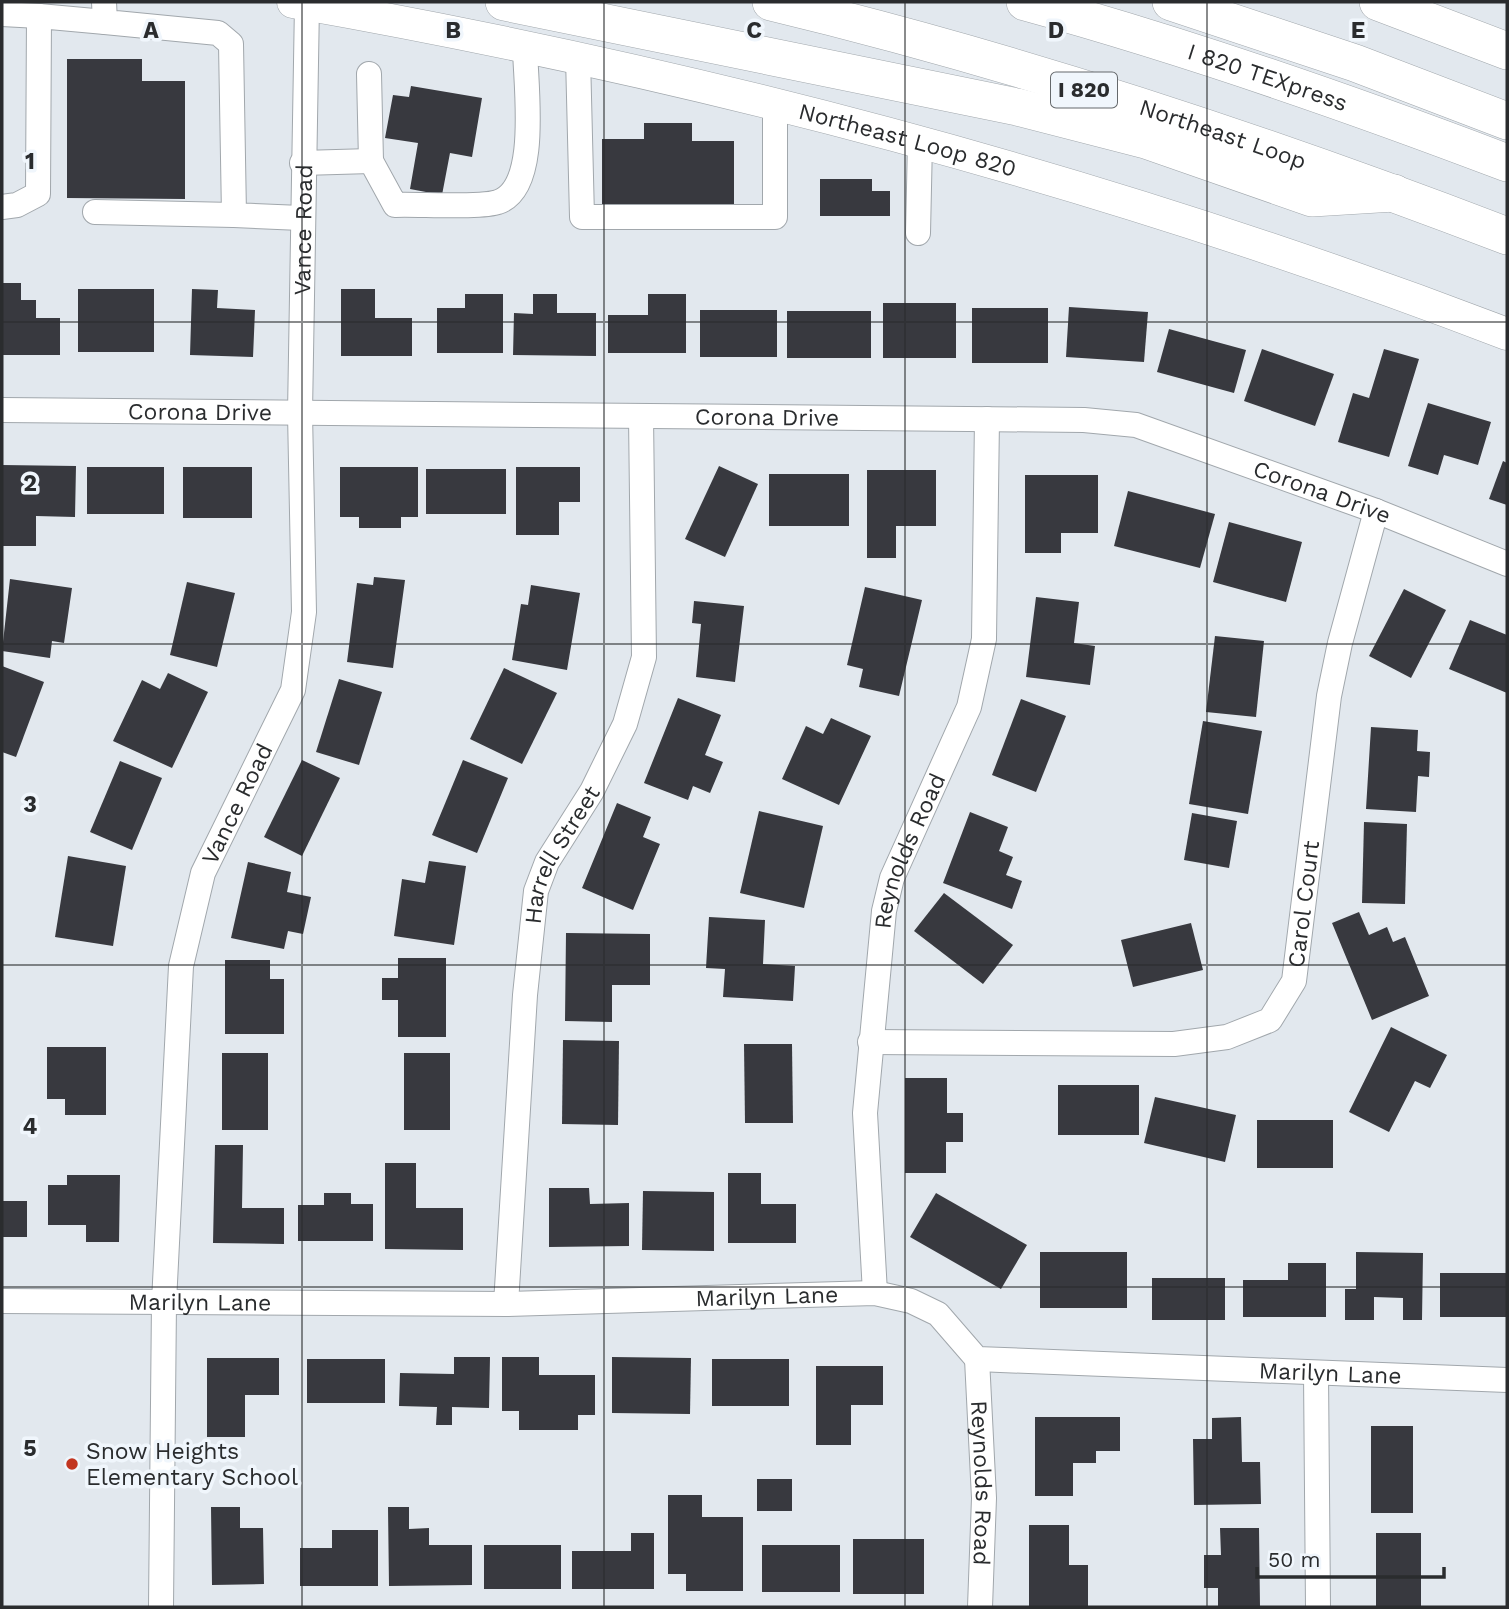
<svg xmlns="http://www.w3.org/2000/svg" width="1509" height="1609" viewBox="0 0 1509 1609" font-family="'Work Sans',sans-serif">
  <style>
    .building { fill: #38393f }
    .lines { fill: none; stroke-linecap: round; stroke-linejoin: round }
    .minor-casing { stroke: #a1a7ac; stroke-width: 26 }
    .major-casing { stroke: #a1a7ac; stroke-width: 33 }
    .highway-casing { stroke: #a1a7ac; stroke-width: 38 }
    .minor { stroke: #fff; stroke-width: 24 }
    .major { stroke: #fff; stroke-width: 32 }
    .highway { stroke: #fff; stroke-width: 37 }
    .grid { fill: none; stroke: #2a2c2e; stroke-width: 2; stroke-opacity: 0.55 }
    .poi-dot { fill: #c23620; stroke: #f0f6fc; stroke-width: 2.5 }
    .labels { text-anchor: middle; stroke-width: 7; stroke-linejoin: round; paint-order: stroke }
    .shield { fill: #f0f6fc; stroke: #65696c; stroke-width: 2 }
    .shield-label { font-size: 21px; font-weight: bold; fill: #2a2c2e }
    .street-label { font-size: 23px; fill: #2a2c2e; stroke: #f0f6fc }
    .poi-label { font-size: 23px; fill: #2a2c2e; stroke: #f0f6fc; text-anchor: start }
    .grid-label { font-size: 23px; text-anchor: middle; font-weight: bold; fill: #2a2c2e; stroke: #f0f6fc; stroke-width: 7; stroke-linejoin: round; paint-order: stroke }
  </style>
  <rect width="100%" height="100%" fill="#e2e8ee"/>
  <g class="building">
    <polygon points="67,59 142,59 142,81 185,81 185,199 67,198"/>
    <polygon points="411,86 482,98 472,157 450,153 442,195 410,189 418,143 385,138 393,95 409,97"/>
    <polygon points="644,123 692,123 692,141 734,141 734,206 602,207 602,139 644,139"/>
    <polygon points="820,179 872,179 872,191 890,191 890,216 820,216"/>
    <polygon points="2,283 21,283 21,300 36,300 36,318 60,318 60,355 2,355"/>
    <rect x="78" y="289" width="76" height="63"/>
    <polygon points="192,289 218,290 217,308 255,310 253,357 190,355"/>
    <polygon points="341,289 375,289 375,318 412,318 412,356 341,356"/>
    <polygon points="465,294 503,294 503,353 437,353 437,308 465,308"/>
    <polygon points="533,294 557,294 557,313 596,313 596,356 513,355 514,313 533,314"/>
    <polygon points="648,294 686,294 686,353 608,353 608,315 648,315"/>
    <rect x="883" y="303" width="73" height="55"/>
    <polygon points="1069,307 1148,312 1144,362 1066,357"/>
    <rect x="972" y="308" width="76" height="55"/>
    <rect x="700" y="310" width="77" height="47"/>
    <rect x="787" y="311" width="84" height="47"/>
    <polygon points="1169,329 1246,350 1234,393 1157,372"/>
    <polygon points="1262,349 1334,374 1315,426 1244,401"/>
    <polygon points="1384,349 1419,359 1389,457 1338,442 1353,393 1369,398"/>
    <polygon points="1428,403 1491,422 1478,465 1444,455 1438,475 1408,466"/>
    <polygon points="1503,461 1507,463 1507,505 1489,499"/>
    <polygon points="2,465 76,466 75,517 36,516 36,546 2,546"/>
    <polygon points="719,466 758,484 725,557 685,539"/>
    <rect x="87" y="467" width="77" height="47"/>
    <rect x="183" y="467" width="69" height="51"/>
    <polygon points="340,467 418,467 418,517 401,517 401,528 359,528 359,517 340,517"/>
    <polygon points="516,467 580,467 580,502 559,502 559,535 516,535"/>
    <rect x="426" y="469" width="80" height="45"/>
    <polygon points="867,470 936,470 936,526 896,526 896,558 867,558"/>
    <rect x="769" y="474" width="80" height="52"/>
    <polygon points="1025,475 1098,475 1098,533 1061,533 1061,553 1025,553"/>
    <polygon points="1128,491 1215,514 1200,568 1114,546"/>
    <polygon points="1229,522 1302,542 1286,602 1213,582"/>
    <polygon points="374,577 405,580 393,668 347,662 357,583 373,585"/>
    <polygon points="10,579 72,588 64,643 52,641 50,658 2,651"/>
    <polygon points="187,582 235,593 217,667 170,655"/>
    <polygon points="531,585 580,593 567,670 512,660 521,604 528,605"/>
    <polygon points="865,587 922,600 899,696 859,687 863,669 847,665"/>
    <polygon points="1404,589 1446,610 1411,678 1369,656"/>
    <polygon points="1036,597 1079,602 1074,643 1095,646 1090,685 1026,677"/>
    <polygon points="694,601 744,606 735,682 696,677 701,624 692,623"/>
    <polygon points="1470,620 1507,635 1507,693 1449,669"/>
    <polygon points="1215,636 1264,641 1256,717 1206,712"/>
    <polygon points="2,666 44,682 16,757 2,752"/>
    <polygon points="504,668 557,693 522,764 470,739"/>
    <polygon points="168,673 208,692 172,768 113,741 142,680 160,689"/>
    <polygon points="339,679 382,692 359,765 316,752"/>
    <polygon points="678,698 721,715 705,755 723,762 710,793 693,786 688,800 644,783"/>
    <polygon points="1021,699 1066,716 1036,792 992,775"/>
    <polygon points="831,718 871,736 839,805 782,779 806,726 823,734"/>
    <polygon points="1203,721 1262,731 1248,814 1189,804"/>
    <polygon points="1371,727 1418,730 1417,751 1430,752 1429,777 1418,776 1416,812 1366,809"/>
    <polygon points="302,760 340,778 302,856 264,837"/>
    <polygon points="463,760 508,778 477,853 432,835"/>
    <polygon points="120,761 162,778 132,850 90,832"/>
    <polygon points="617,803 651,817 643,837 660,844 633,910 582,888"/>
    <polygon points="759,811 823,826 804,908 740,893"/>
    <polygon points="970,812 1008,827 999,851 1013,857 1006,875 1022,881 1012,909 943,883"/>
    <polygon points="1192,813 1237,821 1229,868 1184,860"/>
    <polygon points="1364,822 1407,824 1405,904 1362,903"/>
    <polygon points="68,856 126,866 113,946 55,937"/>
    <polygon points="429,861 466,866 454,945 394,936 402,879 425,883"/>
    <polygon points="248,862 291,872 287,892 311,897 303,934 288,931 284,949 231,938"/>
    <polygon points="944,893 1013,945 983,984 914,931"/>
    <polygon points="1359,912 1369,935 1387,927 1393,942 1405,937 1429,996 1372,1020 1332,923"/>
    <polygon points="709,917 765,920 763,964 795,966 793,1001 723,997 725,969 706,968"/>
    <polygon points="1191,923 1203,970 1133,987 1121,940"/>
    <polygon points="566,933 650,934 650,985 612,985 612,1022 565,1021"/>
    <polygon points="398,958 446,958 446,1037 398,1037 398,1000 382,1000 382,978 398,978"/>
    <polygon points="225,960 270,960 270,979 284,979 284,1034 225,1034"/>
    <polygon points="1391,1027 1447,1055 1430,1088 1415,1081 1389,1132 1349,1112"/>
    <polygon points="563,1040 619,1041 618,1125 562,1124"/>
    <polygon points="744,1044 792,1044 793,1123 745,1123"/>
    <polygon points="47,1047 106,1047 106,1115 65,1115 65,1099 47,1099"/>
    <rect x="222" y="1053" width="46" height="77"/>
    <rect x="404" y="1053" width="46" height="77"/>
    <polygon points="905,1078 947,1078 947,1113 963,1113 963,1142 946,1142 946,1173 905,1173"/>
    <rect x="1058" y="1085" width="81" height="50"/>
    <polygon points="1155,1097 1236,1115 1225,1162 1144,1143"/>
    <rect x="1257" y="1120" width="76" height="48"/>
    <polygon points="215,1145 243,1145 242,1208 284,1208 284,1244 213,1243"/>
    <polygon points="385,1163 416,1163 416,1208 463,1208 463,1250 385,1249"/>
    <polygon points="728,1173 761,1173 761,1204 796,1204 796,1243 728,1243"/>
    <polygon points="67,1175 120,1175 119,1242 86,1242 86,1225 48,1225 48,1185 67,1185"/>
    <polygon points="549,1188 589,1188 590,1204 629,1203 629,1246 549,1247"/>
    <polygon points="643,1191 714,1192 714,1251 642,1250"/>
    <polygon points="324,1193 351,1193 351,1204 373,1204 373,1241 298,1241 298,1205 324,1205"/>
    <polygon points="936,1193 1027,1245 1001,1289 910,1237"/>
    <rect x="2" y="1201" width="25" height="36"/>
    <rect x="1040" y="1252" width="87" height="56"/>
    <polygon points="1356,1252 1423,1253 1422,1320 1403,1320 1403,1298 1374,1297 1374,1320 1345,1320 1345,1289 1356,1289"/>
    <polygon points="1288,1263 1326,1263 1326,1317 1243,1317 1243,1280 1288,1280"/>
    <rect x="1440" y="1273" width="67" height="44"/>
    <rect x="1152" y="1278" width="73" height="42"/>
    <polygon points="454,1357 490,1357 489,1408 452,1407 452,1425 436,1425 437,1407 399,1406 400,1373 454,1374"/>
    <polygon points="502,1357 539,1357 539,1375 595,1375 595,1415 578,1415 578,1430 519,1430 519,1411 502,1411"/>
    <polygon points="612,1357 691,1358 690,1414 612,1413"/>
    <polygon points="207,1358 279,1358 279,1395 245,1395 245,1437 207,1437"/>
    <rect x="307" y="1359" width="78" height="44"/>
    <rect x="712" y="1359" width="77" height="47"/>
    <polygon points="816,1366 883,1366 883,1405 851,1405 851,1445 816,1445"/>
    <polygon points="1035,1417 1120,1417 1120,1451 1096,1451 1096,1463 1073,1463 1073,1496 1035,1496"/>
    <polygon points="1241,1417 1242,1462 1260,1462 1261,1504 1194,1505 1193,1439 1212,1439 1212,1418"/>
    <rect x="1371" y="1426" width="42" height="87"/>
    <rect x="757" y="1479" width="35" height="32"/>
    <polygon points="668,1495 702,1495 702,1517 743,1517 743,1591 686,1591 686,1574 668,1574"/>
    <polygon points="211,1507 240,1507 240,1528 263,1528 264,1584 212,1585"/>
    <polygon points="388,1507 409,1507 409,1529 429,1528 429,1545 472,1545 472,1585 389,1586"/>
    <polygon points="1029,1525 1069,1525 1069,1565 1088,1565 1088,1606 1029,1606"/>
    <polygon points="1220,1528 1259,1528 1260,1607 1218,1607 1218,1588 1204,1588 1204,1555 1221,1555"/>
    <polygon points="332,1530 378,1530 378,1586 300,1586 300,1548 332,1548"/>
    <polygon points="631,1533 654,1533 654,1589 572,1589 572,1551 631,1551"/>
    <rect x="1376" y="1533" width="45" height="74"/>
    <rect x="853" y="1539" width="71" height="55"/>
    <rect x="484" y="1545" width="77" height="44"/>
    <rect x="762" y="1545" width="78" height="47"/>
  </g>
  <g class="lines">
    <g class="minor-casing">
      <g id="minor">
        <polyline points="104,2 105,22 218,33 231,44 234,215 301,218"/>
        <polyline points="2,14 39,16"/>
        <polyline points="578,57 582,217 775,217 775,105"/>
        <polyline points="369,74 371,161"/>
        <path d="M302 163 371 161 395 205C417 204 481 208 498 202 541 188 525 83 525 46"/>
        <polyline points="2,207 17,205 38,194 39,16 105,22"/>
        <polyline points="95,212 234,215"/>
        <polyline points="918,233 920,142"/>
        <path id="s1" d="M2 410 1084 420 1136 425 1376 511 1507 564"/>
        <path id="s2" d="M870 1042 1174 1044 1227 1037 1270 1020 1294 981 1329 696 1340 643 1376 511"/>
        <path id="s3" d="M875 1293 865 1113 884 911 892 878 969 707 984 639 987 419"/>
        <path id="s4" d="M2 1301 506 1304 875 1293 911 1301 938 1314 977 1359 1507 1380"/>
        <path id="s5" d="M506 1304 525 995 536 891 547 862 592 791 625 724 644 657 641 416"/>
        <path id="s6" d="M977 1359 984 1498 980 1607"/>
        <polyline points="1316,1373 1318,1607"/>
        <path id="s7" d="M161 1607 164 1302 181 966 203 873 293 690 304 612 300 413 307 4"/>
      </g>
    </g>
    <g class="major-casing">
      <g id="major">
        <path id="s8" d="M293 2C707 75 1115 184 1507 334"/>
      </g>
    </g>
    <g class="highway-casing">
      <g id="highway">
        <polyline points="504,2 1017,107 1146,140 1312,198 1394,193"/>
        <path id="s9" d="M771 2C1021 62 1267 144 1507 236"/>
        <path id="s10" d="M1025 2C1189 47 1349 103 1507 163"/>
        <polyline points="1171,2 1355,63 1507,121"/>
        <polyline points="1378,2 1507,51"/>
      </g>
    </g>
    <use href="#minor" class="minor"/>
    <use href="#major" class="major"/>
    <use href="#highway" class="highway"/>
  </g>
  <path class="grid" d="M302 2V1607M604 2V1607M905 2V1607M1207 2V1607M2 322H1507M2 644H1507M2 965H1507M2 1287H1507"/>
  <circle class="poi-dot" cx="72" cy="1464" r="7"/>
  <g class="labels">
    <rect class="shield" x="1051" y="72.5" width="66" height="35" rx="5"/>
    <g class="shield-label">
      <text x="1084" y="97">I 820</text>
    </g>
    <g class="street-label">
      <text dy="8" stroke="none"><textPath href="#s10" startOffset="254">I 820 TEXpress</textPath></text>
      <text dy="8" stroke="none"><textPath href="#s9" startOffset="471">Northeast Loop</textPath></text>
      <text dy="8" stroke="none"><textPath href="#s8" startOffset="630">Northeast Loop 820</textPath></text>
      <text dy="8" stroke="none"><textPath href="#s7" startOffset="1402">Vance Road</textPath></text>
      <text dy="8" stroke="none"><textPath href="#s1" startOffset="198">Corona Drive</textPath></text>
      <text dy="8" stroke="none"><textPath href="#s1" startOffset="765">Corona Drive</textPath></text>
      <text dy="8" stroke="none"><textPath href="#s1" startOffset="1332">Corona Drive</textPath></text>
      <text dy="8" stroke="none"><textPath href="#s7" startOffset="814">Vance Road</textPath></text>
      <text dy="8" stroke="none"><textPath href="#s3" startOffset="448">Reynolds Road</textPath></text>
      <text dy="8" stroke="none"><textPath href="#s5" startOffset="457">Harrell Street</textPath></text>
      <text dy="8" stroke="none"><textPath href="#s2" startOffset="527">Carol Court</textPath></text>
      <text dy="8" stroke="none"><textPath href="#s4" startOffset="765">Marilyn Lane</textPath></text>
      <text dy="8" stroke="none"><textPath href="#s4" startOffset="198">Marilyn Lane</textPath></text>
      <text dy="8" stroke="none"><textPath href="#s4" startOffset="1353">Marilyn Lane</textPath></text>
      <text dy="8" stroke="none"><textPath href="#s6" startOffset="124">Reynolds Road</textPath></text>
    </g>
    <g class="poi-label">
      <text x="86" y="1459">Snow Heights<tspan x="86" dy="26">Elementary School</tspan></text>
    </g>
  </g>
  <g class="grid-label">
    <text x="151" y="38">A</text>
    <text x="453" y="38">B</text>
    <text x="754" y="38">C</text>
    <text x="1056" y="38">D</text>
    <text x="1358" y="38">E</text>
    <text x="30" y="169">1</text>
    <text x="30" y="491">2</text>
    <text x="30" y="812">3</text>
    <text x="30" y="1134">4</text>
    <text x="30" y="1456">5</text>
  </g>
  <rect width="1509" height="1609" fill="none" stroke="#2a2c2e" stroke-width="7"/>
  <path d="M1257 1567v10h187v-10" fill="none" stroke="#2a2c2e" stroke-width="3.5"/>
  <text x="1268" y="1567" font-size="21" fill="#2a2c2e" stroke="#f0f6fc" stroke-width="5" paint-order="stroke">50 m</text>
</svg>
